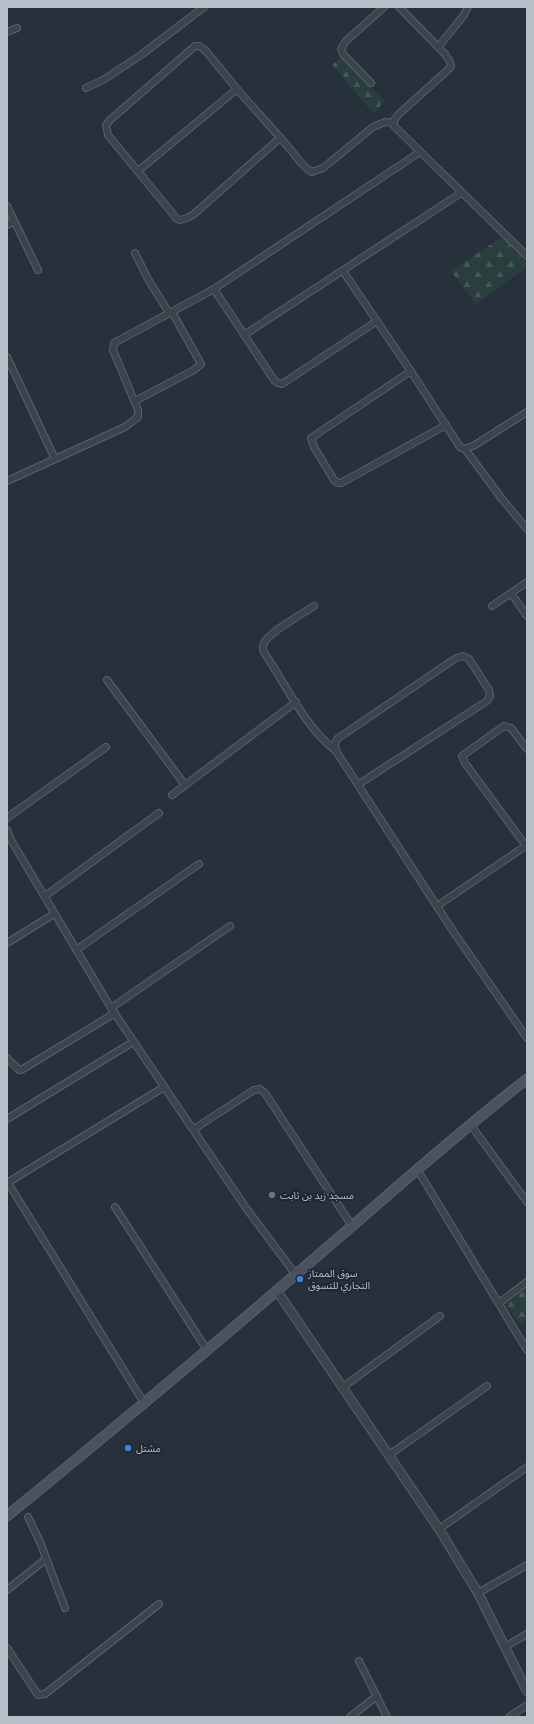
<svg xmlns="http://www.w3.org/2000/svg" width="534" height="1724" viewBox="0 0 534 1724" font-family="Roboto,'Noto Sans Arabic',sans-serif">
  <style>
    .forest { fill: url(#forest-firs) }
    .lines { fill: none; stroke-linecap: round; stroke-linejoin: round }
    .minor-casing { stroke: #59616a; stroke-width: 8 }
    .tertiary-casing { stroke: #59616a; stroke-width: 10 }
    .secondary-casing { stroke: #59616a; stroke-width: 11 }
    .minor { stroke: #3b434c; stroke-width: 6 }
    .tertiary { stroke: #3b434c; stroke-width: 8 }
    .secondary { stroke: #49535f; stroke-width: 9 }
    .worship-dot { fill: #6b7280; stroke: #202832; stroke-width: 1.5 }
    .shop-dot { fill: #3f7fe0; stroke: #202832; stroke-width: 1.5 }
    .labels { text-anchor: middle; stroke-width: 4; stroke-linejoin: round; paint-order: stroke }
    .poi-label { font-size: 10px; fill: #b7bec7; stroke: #202832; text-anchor: start }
  </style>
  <defs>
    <pattern id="forest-firs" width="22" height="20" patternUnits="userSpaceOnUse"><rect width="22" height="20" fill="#2a3e3e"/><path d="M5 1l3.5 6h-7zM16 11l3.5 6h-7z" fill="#475858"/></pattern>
  </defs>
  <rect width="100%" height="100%" fill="#27313c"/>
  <g class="forest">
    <polygon points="341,57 384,101 374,114 332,65"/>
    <polygon points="502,237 527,263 527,267 476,304 451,271"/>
    <polygon points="527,1288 527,1318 520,1325 506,1304"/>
  </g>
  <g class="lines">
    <g class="minor-casing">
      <g id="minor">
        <polyline points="399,7 445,54 450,62 451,67 399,114 394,120 394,126 527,256"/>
        <polyline points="7,32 17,28"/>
        <polyline points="438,47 464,15 468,7"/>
        <polyline points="371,83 343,54 341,49 346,41 384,7"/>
        <polyline points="86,88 103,80 141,55 204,7"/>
        <path d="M280 138 194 214 187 218 180 220 177 219 108 135 106 125 110 120 195 46H199L205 50 237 89 238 90C255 110 273 129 290 149 296 156 303 168 312 172L323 168 373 127 385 122 393 123"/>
        <polyline points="138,171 237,89"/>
        <polyline points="7,206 38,270"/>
        <polyline points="7,225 14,221"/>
        <polyline points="135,253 148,279 169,313"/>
        <polyline points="343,271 412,373 460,447 465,449 502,499 527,529"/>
        <polyline points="214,289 274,380 278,383 282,384 377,321"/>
        <polyline points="244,335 461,193"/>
        <polyline points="7,357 55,459"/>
        <polyline points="411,371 311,438 314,447 334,480 338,483 341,483 446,425"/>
        <polyline points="135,401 194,370 201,364 172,312"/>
        <polyline points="465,449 475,445 527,412"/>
        <polyline points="7,481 125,427 138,417 138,410 113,350 114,343 214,289 420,152"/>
        <polyline points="511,593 527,616"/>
        <path d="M314 606C302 614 269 632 264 643 262 646 263 649 264 652 286 685 305 727 336 751"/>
        <polyline points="492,606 527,582"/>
        <polyline points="107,680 185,785"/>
        <polyline points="359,784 487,701 490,696 489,690 469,659 463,656 456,658 337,739 335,745 336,751 453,931 527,1038"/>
        <polyline points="172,795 296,702"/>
        <polyline points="7,818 106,747"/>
        <polyline points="7,830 11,840 27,867 111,1008 246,1208 296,1275"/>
        <polyline points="526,846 465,763 462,756 504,726 511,728 527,749"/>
        <polyline points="45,896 159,813"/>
        <polyline points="437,906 527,845"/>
        <polyline points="7,943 54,914"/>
        <polyline points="76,950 199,864"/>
        <polyline points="111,1008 230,926"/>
        <polyline points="7,1058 19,1070 23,1069 115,1013"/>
        <polyline points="7,1119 133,1042"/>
        <polyline points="470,1124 527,1202"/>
        <polyline points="194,1129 254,1090 260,1089 265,1093 352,1226"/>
        <polyline points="417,1169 527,1350"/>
        <polyline points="7,1181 144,1403"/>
        <polyline points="7,1183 164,1087"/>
        <polyline points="115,1207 207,1350"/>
        <polyline points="499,1303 527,1282"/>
        <polyline points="343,1387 440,1316"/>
        <polyline points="389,1455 487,1386"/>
        <polyline points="28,1517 40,1542 65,1608"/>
        <polyline points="439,1529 527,1467"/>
        <polyline points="7,1590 46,1559"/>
        <polyline points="478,1593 527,1565"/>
        <polyline points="505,1647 527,1634"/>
        <polyline points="7,1648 38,1695 45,1694 159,1604"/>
        <polyline points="359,1661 387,1717"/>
        <polyline points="350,1717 377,1696"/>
        <polyline points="509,1717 527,1705"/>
      </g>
    </g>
    <g class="tertiary-casing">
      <polyline id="tertiary" points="277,1291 439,1529 478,1593 527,1691"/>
    </g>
    <g class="secondary-casing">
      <path id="secondary" d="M7 1516C104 1437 200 1357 295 1275 372 1210 447 1141 527 1079"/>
    </g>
    <use href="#minor" class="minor"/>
    <use href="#tertiary" class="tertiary"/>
    <use href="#secondary" class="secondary"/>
  </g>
  <circle class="worship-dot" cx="272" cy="1195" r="4"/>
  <g class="shop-dot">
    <circle cx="300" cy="1279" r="4"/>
    <circle cx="128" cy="1448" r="4"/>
  </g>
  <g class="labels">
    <g class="poi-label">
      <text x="280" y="1199">مسجد زيد بن ثابت</text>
      <text x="308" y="1277">سوق الممتاز<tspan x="308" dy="12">التجاري للتسوق</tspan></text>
      <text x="136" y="1452">مشتل</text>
    </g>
  </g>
  <rect width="534" height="1724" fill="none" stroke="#b7bec7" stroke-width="16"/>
</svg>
